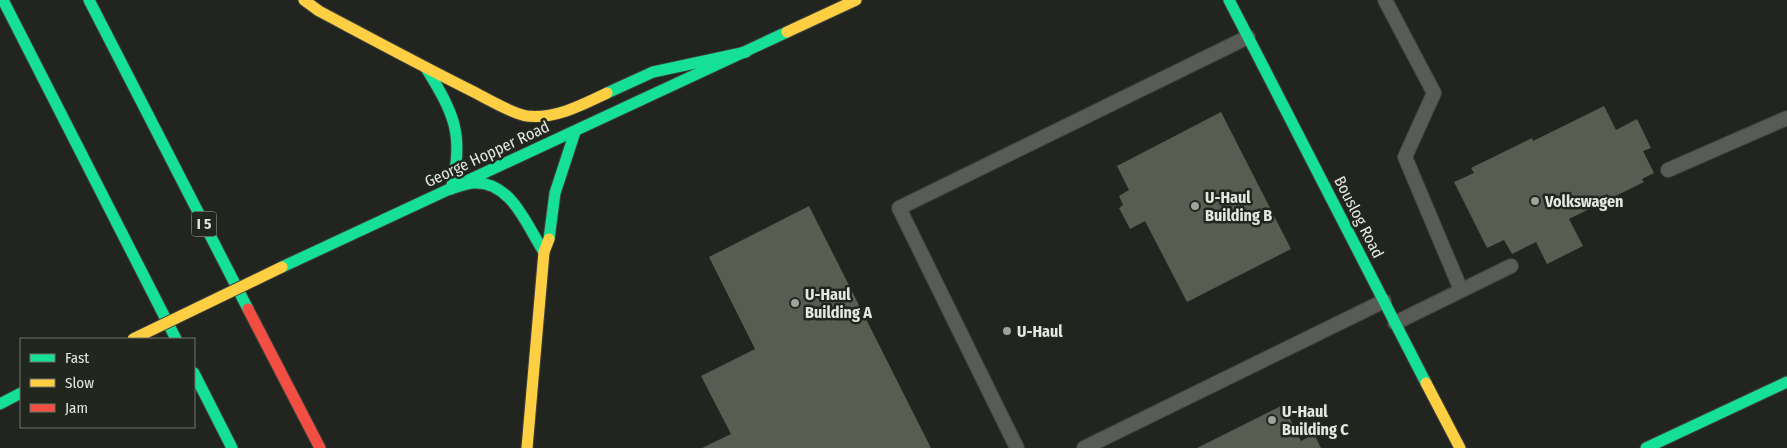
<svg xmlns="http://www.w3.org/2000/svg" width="1787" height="448" viewBox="0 0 1787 448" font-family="'Fira Sans Condensed',sans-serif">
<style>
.building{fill:#575d50}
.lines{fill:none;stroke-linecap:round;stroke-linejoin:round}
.lane-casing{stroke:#3e413c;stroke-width:16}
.fast-casing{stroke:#3e413c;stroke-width:13}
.slow-casing{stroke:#3e413c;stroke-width:13}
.jam-casing{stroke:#3e413c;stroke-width:13}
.lane{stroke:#585b56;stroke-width:14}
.fast{stroke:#16e098;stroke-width:11}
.slow{stroke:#ffcf43;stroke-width:11}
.jam{stroke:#f24e42;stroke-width:11}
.slow-bridge-casing{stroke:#3e413c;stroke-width:13;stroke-linecap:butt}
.slow-bridge{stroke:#ffcf43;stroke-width:11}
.poi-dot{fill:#a0a39c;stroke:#22271d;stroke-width:2}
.labels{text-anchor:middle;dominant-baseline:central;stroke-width:5;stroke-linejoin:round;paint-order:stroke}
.shield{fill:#22271d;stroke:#aaada6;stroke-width:1}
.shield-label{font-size:15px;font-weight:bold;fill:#e4e7e0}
.street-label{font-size:16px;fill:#e4e7e0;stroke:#22271d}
.poi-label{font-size:16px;font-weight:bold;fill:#e4e7e0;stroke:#22271d;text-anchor:start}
</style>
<rect width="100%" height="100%" fill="#22251f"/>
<g class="building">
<polygon points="1604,106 1616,130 1637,119 1651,148 1643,151 1654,173 1642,179 1644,182 1569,219 1583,246 1547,264 1536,242 1512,254 1504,240 1487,248 1454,182 1474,173 1471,168 1532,138 1533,141"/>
<polygon points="1221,112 1291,249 1187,302 1145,221 1130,229 1119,208 1123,205 1119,196 1129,190 1117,166"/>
<polygon points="809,206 931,448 702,448 731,434 701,376 755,349 709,257"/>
<polygon points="1283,405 1301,441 1314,434 1321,448 1197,448"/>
</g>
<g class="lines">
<defs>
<g id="lane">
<polyline points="1385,0 1434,93 1405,157 1461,290"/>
<polyline points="1668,170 1787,118"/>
<polyline points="1395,323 1511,266"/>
<polyline points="1017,448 899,208 1248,37"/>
<polyline points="1084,448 1384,301"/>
</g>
<g id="fast">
<polyline points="3,0 176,339"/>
<polyline points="89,0 248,309"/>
<polyline points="1229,0 1426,383"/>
<path d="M426,68C454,113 465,136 451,189"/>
<polyline points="607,93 653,72 746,52"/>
<path d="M451,189C458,187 466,183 474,183C512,181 527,227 544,252"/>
<polyline points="549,239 555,193 575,132"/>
<polyline points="282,267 787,32"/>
<polyline points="194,373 232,448"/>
<polyline points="0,404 21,393"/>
<polyline points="1646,448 1787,382"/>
</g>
<g id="slow">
<path d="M304,0L319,11C370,38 420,65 472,91C486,98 512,114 527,116C556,119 582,105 607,93"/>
<polyline points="787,32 856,0"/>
<polyline points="1426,383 1460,448"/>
<polyline points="527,448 544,252 549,239"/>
</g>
<polyline id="jam" points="248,309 320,448"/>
</defs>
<use href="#lane" class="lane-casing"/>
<use href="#fast" class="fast-casing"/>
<use href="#slow" class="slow-casing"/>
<use href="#jam" class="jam-casing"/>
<use href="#lane" class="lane"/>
<use href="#fast" class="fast"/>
<use href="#slow" class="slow"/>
<use href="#jam" class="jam"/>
<defs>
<polyline id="slow-bridge" points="133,339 282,267"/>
</defs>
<use href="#slow-bridge" class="slow-bridge-casing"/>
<use href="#slow-bridge" class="slow-bridge"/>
</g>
<g class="poi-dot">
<circle cx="1535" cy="201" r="5"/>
<circle cx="1195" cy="206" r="5"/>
<circle cx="795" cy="303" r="5"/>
<circle cx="1007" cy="331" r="5"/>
<circle cx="1272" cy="420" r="5"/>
</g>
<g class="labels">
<rect class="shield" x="191.5" y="211.5" width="25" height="25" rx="4"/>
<g class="shield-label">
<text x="204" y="224">I 5</text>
</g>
<g class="street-label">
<text transform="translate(487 154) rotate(-25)">George Hopper Road</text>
<text transform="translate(1359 217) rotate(63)">Bouslog Road</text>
</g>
<g class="poi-label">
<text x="1205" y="197">U-Haul<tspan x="1205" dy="18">Building B</tspan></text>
<text x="1545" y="201">Volkswagen</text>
<text x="805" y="294">U-Haul<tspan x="805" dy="18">Building A</tspan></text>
<text x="1017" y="331">U-Haul</text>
<text x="1282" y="411">U-Haul<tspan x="1282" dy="18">Building C</tspan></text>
</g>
</g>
<rect x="20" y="338" width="175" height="90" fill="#22271d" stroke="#70746b"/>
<rect x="30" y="354" width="25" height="8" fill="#16e098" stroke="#70746b"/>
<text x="65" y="363" font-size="15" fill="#e4e7e0">Fast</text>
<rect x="30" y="379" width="25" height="8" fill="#ffcf43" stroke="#70746b"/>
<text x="65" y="388" font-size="15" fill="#e4e7e0">Slow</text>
<rect x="30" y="404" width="25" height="8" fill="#f24e42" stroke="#70746b"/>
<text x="65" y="413" font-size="15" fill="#e4e7e0">Jam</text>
</svg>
